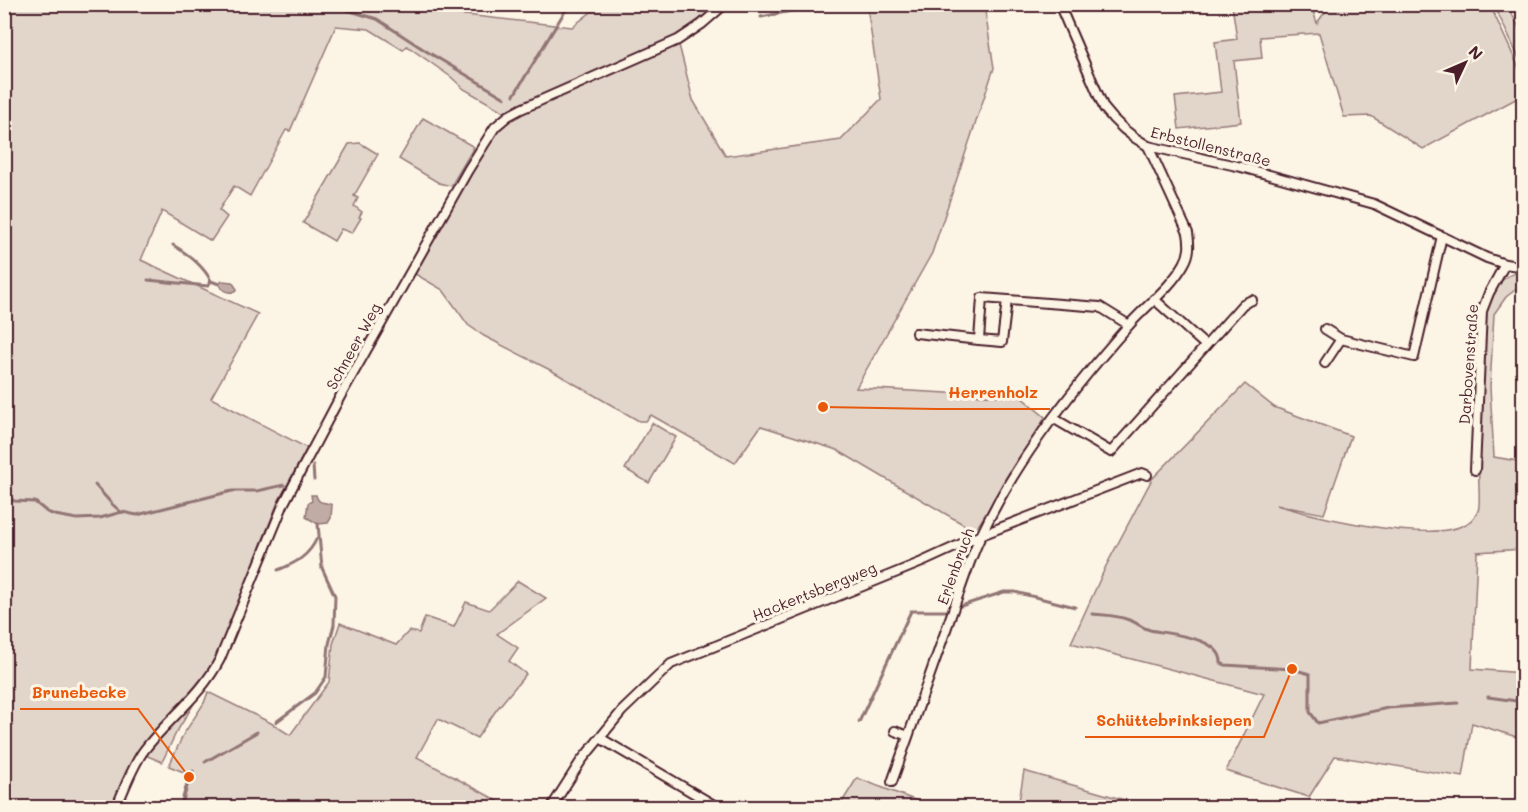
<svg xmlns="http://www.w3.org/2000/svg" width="1528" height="812" viewBox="0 0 1528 812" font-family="Mali,sans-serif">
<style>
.green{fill:#e2d5ca;stroke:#967a7a;stroke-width:1.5}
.water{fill:#c0aca5;stroke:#917474;stroke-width:1.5}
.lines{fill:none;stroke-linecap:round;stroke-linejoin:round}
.stream{stroke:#917474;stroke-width:3}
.street-casing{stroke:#4a1f2b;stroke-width:12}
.street{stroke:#fcf5e5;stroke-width:8}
.labels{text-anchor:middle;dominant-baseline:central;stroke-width:6;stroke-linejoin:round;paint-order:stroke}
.street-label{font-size:15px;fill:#4a1f2b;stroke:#fcf5e5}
.leader{fill:none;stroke:#e8590c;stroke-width:2}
.callout-dot{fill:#e8590c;stroke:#fcf5e5;stroke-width:2}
.callout-label{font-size:16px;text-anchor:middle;font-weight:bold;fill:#e8590c;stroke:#fcf5e5;stroke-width:6;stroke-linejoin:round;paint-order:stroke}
</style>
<rect width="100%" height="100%" fill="#fcf5e5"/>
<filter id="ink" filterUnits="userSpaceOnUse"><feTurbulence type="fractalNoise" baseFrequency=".0167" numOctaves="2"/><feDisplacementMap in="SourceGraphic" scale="12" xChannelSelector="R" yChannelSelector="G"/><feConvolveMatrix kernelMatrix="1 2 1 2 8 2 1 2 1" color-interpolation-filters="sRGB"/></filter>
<g filter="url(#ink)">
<g class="green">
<path d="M430,4L447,13L572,27L600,5H717L677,37L693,100L726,156L841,140L881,99L867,6L984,5L994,68L932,253L856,388L1021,397L1045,417L1032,441L978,526L973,530L837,450L761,426L735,463L651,415L646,421H639L554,372L484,336L468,325L443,290L415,274L470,172L498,130L513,117L464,89L451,77L407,46L403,50L369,29L336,26L290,131L286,130L250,196L234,186L219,210L227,217L211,241L162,211L141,260L258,314L211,398L307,448L278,502L216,658C197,693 163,715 141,748C129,766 121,788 111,807L5,808V5Z"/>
<polygon points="1232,5 1311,5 1317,23 1330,5 1490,5 1523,77 1523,95 1423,149 1371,116 1344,117 1319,33 1260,37 1262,58 1234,61 1241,122 1179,129 1175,97 1221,92 1215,42 1237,39"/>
<polygon points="1494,5 1507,5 1523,35 1523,67"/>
<polygon points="423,118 474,147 451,186 439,183 399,159"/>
<polygon points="360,143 378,154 354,196 358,198 354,206 362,212 359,217 361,218 352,233 341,229 334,241 303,223 349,144"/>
<path d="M1523,271V284L1506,297L1494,314L1490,387L1494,457L1523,462V549L1477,552L1472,669L1523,673V739L1472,723L1463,777L1335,756L1309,797L1226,771L1264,694L1071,643L1106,566L1152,479L1245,384L1274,407L1351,436L1324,514L1276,505C1311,515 1450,551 1474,517C1477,514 1479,509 1479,505C1480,493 1478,481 1479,468C1479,417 1483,365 1485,313C1491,291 1499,275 1523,271Z"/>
<polygon points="652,423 676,437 649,483 625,469"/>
<polygon points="518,581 546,598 497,634 518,648 509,661 526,674 497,709 477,738 438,719 417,757 509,807 182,807 191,775 169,766 183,735 204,703 208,692 271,723 290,735 329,682 333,644 340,623 396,645 409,631 419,633 425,617 454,627 466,602 489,610"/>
<polygon points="198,697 176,733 162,762 145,755"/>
<polygon points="1024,771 1149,807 1018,807"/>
<polygon points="857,778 933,807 839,807"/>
</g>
<g class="water">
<path d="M222,281L232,282L237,289L236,291C229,294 222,291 219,284Z"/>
<path d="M311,495H316C318,505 325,501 332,505L331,518L328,523L318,524L306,517L308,503L312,501Z"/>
</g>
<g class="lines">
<g class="stream">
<polyline points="327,4 377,19 426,51 505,98"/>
<polyline points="761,17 801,9 855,4"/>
<polyline points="514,95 565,11 580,4"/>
<path d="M173,245C188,254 203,265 211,281"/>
<polyline points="148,280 208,286 211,281 219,284"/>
<polyline points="313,466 314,480"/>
<polyline points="95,485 112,504 121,512"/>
<polyline points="4,490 7,496 14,501 35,502 47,512 55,515 77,519 100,518 122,512 137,515 232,491 257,491 284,485"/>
<path d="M278,570C296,563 309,556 317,538"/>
<polyline points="961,606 1004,592 1015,592 1075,607"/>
<path d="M1092,614C1103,615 1117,615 1129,620C1136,622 1142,628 1150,630C1168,634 1222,637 1221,663L1225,665L1292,669L1310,674V712L1318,723L1388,708L1458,703"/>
<polyline points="1488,697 1524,702"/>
<polyline points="276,722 315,693 326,677 329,644 334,625 335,596 322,568 318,524"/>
<polyline points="859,722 911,611 948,611"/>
<polyline points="205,762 257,732"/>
<polyline points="180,808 189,777 193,771"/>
</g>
<defs>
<g id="street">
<path d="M1059,4L1104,108C1117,125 1130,136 1148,146L1241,167L1374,204L1487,258L1505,264L1524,267"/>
<polyline points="1154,299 1205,345"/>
<polyline points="1325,329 1341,339 1414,357 1442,236"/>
<polyline points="916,333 979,340 982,298 1100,307 1129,325"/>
<polyline points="979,340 1002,342 1007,300"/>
<polyline points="1325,363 1341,339"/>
<polyline points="1053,418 1111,452 1243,304 1252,300"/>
<polyline points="1475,470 1482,311 1489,293 1505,264"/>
<polyline points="895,731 908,736"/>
<polyline points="600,738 719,808"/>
<path d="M892,782L970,562C1002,477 1069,393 1129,325C1147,305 1171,287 1184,264C1190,254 1190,245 1188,233L1148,146"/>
<path d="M116,808C124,790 133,764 145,749C170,717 201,696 220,659L284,503L341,395L468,170L495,127L508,116L521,109L678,40L702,24L725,4"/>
<polyline points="551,808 581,761 622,711 671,664 922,562 979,536 1142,473 1147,475"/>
</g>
</defs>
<use href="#street" class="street-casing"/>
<use href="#street" class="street"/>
</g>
</g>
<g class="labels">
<g class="street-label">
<text transform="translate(1211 146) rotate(14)">Erbstollenstraße</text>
<text transform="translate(353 346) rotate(-61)">Schneer Weg</text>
<text transform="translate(1468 364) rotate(-86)">Darbovenstraße</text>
<text transform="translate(955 566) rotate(-70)">Erlenbruch</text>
<text transform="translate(814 591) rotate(-22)">Hackertsbergweg</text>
</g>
</g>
<path class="leader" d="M823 407L936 409H1050M189 777L138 709H20M1292 669L1264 737H1085"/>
<g class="callout-dot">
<circle cx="823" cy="407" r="6"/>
<circle cx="189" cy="777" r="6"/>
<circle cx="1292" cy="669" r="6"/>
</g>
<g class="callout-label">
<text x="993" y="398">Herrenholz</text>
<text x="79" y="698">Brunebecke</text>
<text x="1174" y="726">Schüttebrinksiepen</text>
</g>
<rect width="1528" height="812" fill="none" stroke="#fcf5e5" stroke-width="24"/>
<rect x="12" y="12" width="1504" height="788" fill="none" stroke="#4a1f2b" stroke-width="2" filter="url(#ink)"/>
<g transform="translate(1465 63) rotate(46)" stroke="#fcf5e5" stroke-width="4.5" paint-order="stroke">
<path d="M0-4.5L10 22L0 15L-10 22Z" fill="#4a1f2b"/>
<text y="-9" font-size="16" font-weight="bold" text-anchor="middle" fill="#4a1f2b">N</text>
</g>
</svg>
